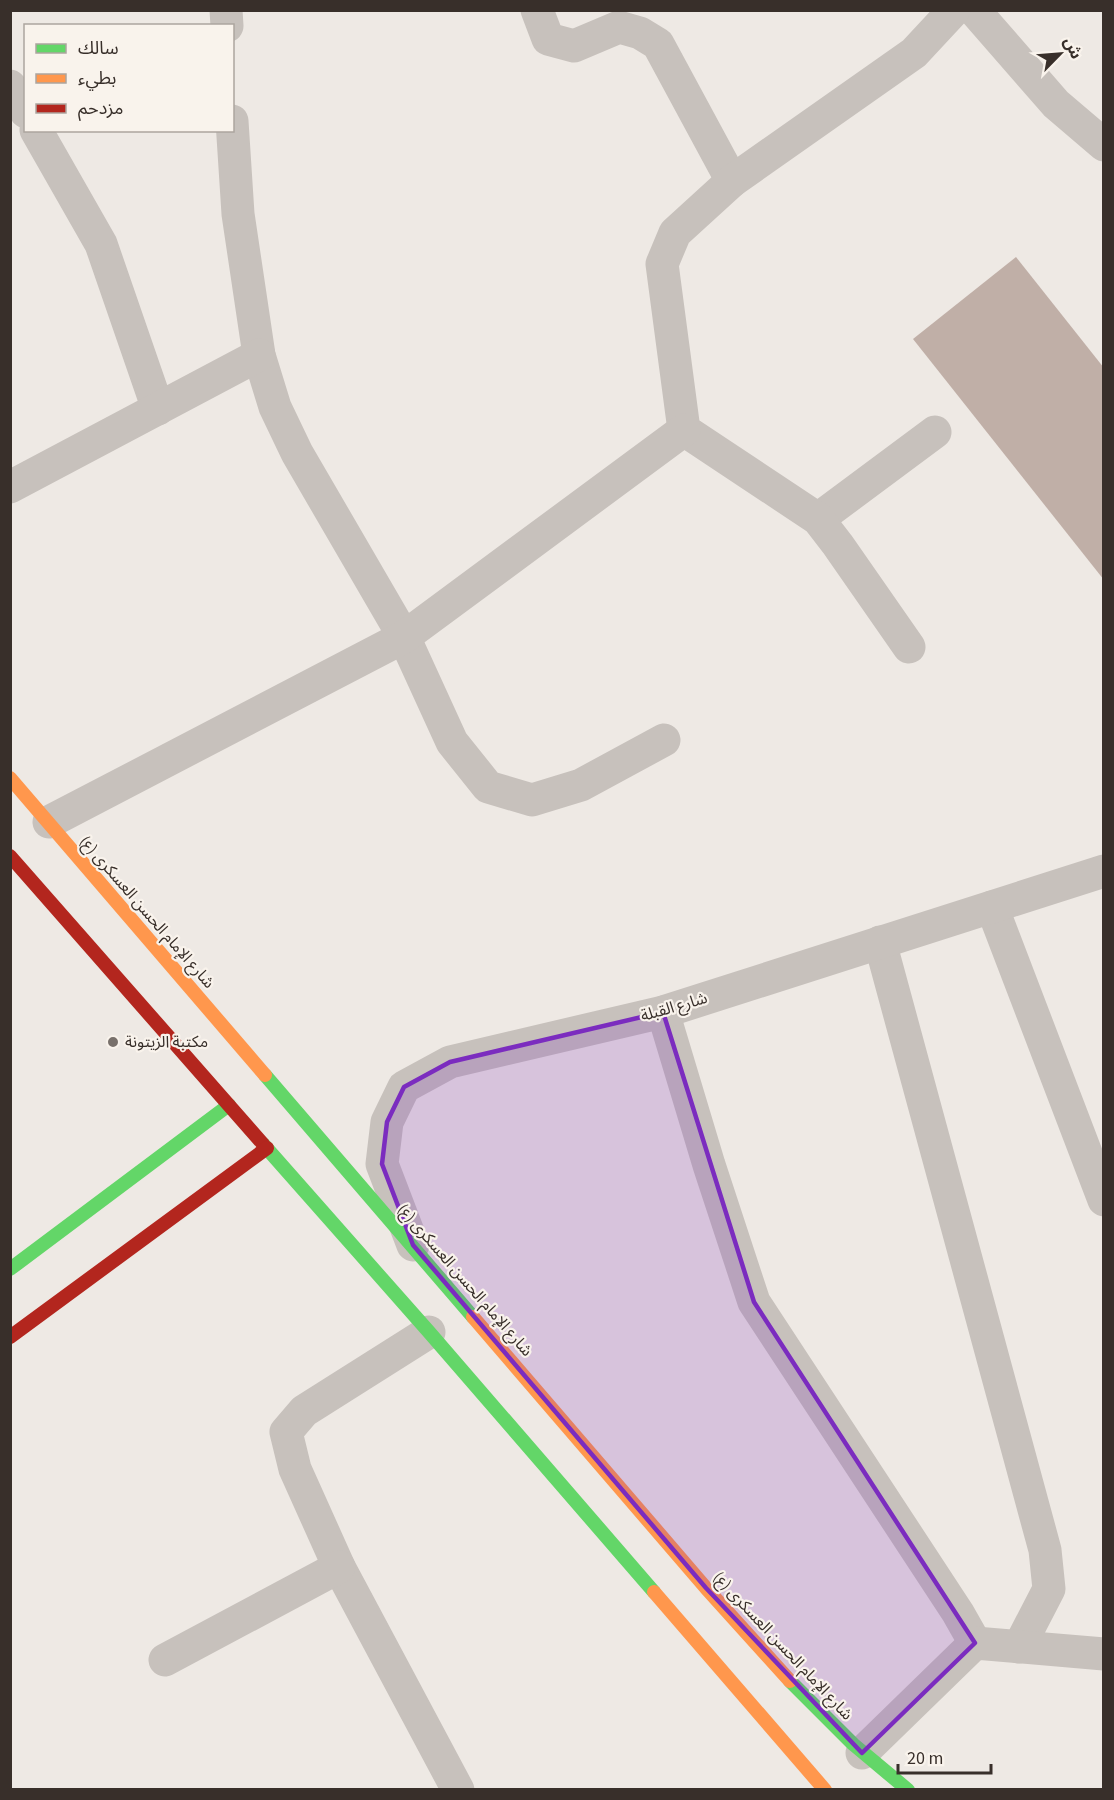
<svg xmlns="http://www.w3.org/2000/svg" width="1114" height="1800" viewBox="0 0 1114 1800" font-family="'Source Sans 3','Noto Sans Arabic',sans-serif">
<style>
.building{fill:#c0afa7}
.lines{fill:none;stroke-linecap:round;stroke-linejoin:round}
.street{stroke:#c7c1bc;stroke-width:33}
.fast{stroke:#63d668;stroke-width:14}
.slow{stroke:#ff974d;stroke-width:14}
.jam{stroke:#b3261e;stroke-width:14}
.marked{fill:#7b2cbf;fill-opacity:0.2;stroke:#7b2cbf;stroke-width:4.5;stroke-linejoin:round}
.poi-dot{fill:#78706b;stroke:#f9f3ec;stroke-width:2}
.labels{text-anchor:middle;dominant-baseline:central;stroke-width:4.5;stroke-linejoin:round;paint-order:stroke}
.street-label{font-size:16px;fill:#382f2a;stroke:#f9f3ec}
.poi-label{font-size:16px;fill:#382f2a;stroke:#f9f3ec;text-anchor:start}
</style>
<rect width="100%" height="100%" fill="#eee9e4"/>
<polygon class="building" points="1016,257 1104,368 1104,580 913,339"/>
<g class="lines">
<g class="street">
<polyline points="226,10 227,26"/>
<polyline points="537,10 548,39 574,46 619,27 640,33 658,44 732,181"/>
<polyline points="974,10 1056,104 1104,145"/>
<polyline points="10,86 26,112"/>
<polyline points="232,121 238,214 259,355 275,407 297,453 404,637 452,742 488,787 532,800 581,785 664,740"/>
<polyline points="36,130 101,244 158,409"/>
<polyline points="10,487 259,355"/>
<polyline points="818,519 935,432"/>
<polyline points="909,647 838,545 818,519 684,430 662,264 675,233 732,181 914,53 954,10"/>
<polyline points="49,822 404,637 684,430"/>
<polyline points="992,907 1104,1200"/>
<polyline points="880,942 1045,1550 1049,1589 1019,1647"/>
<polyline points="663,1012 709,1165 754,1302 958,1613 975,1643"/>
<polyline points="413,1245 382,1164 387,1122 404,1087 450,1062 663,1012 1104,871"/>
<polyline points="429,1332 304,1411 286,1432 295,1469 339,1567 458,1790"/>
<polyline points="165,1660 339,1567"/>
<polyline points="862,1753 975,1643 1104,1654"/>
</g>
<g class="fast">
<polyline points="265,1075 473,1317"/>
<polyline points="263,1144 429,1332 654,1592"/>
<polyline points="10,1269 229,1105"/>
<polyline points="790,1681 853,1744 908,1790"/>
</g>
<g class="slow">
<polyline points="10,778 265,1075"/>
<polyline points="473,1317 706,1588 790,1681"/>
<polyline points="654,1592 825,1790"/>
</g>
<g class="jam">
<polyline points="10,856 263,1144"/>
<polyline points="10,1337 267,1148"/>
</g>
</g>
<path class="marked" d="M663,1012L754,1302L975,1643L862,1753L706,1588L413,1245L382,1164L387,1122L404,1087L450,1062Z"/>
<circle class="poi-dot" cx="113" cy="1042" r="6"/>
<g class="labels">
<g class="street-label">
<text transform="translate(147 912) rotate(49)">شارع الإمام الحسن العسکری (ع)</text>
<text transform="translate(674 1007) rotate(-16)">شارع القبلة</text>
<text transform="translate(465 1280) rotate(49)">شارع الإمام الحسن العسکری (ع)</text>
<text transform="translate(783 1646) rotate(47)">شارع الإمام الحسن العسکری (ع)</text>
</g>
<g class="poi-label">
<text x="125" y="1042">مكتبة الزيتونة</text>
</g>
</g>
<rect width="1114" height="1800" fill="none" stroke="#382f2a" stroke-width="24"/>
<rect x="24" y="24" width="210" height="108" fill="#f9f3ec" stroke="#aca59e" stroke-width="1.5"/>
<rect x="36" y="44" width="30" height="9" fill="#63d668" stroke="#aca59e" stroke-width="1.5"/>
<text x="78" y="54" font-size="18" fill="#382f2a">سالك</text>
<rect x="36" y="74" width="30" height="9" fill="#ff974d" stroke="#aca59e" stroke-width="1.5"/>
<text x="78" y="84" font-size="18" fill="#382f2a">بطيء</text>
<rect x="36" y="104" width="30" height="9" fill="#b3261e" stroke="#aca59e" stroke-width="1.5"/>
<text x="78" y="114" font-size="18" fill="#382f2a">مزدحم</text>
<g transform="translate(1060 54) rotate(65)" stroke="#f9f3ec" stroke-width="4.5" paint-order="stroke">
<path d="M0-4.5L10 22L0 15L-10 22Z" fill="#382f2a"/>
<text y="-9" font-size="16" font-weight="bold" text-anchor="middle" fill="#382f2a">ش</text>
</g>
<path d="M898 1764v9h93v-9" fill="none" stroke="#382f2a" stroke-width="3"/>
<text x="907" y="1764" font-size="18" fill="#382f2a" stroke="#f9f3ec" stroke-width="4.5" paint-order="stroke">20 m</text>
</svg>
